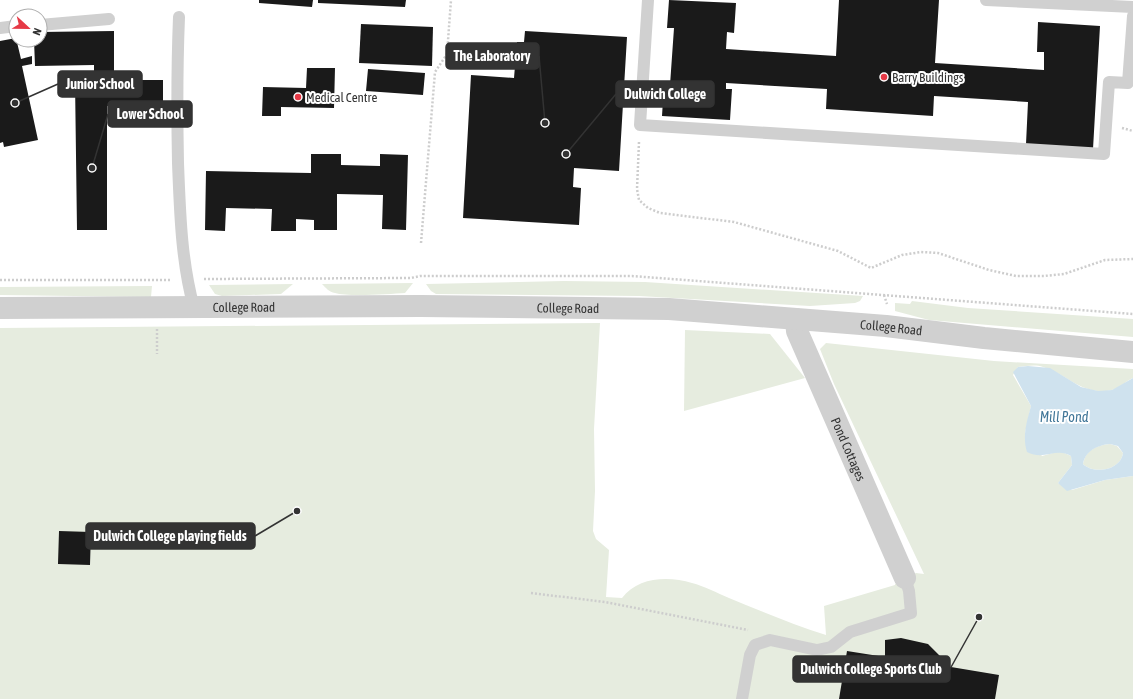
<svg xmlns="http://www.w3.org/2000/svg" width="1133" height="699" viewBox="0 0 1133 699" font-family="'Asap Condensed',sans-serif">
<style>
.green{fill:#e6ecdf}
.water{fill:#cfe2ee;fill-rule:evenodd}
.building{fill:#1a1a1a}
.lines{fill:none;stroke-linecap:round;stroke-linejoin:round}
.path{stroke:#cdcdcd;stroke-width:2.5;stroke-dasharray:2 2;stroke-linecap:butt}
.service{stroke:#d0d0d0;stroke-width:12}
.minor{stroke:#d0d0d0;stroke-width:22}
.tertiary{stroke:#d0d0d0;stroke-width:22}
.poi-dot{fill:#e63946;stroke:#fff;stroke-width:1.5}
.labels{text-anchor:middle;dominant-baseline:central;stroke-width:4;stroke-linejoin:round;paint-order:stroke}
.poi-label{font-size:13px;fill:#333;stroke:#fff;text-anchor:start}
.street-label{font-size:13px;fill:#333;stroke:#fff}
.water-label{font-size:14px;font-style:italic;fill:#3f7597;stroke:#fff}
.leader{fill:none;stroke:#333;stroke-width:1.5}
.callout-dot{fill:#333;stroke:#fff;stroke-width:1.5}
.callout{fill:#333;stroke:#333;stroke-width:1.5}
.callout-label{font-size:14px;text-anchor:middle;font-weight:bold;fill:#fff}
</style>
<rect width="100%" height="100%" fill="#fff"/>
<g class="green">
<polygon points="564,281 645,282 863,296 860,301 855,303 810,306 639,296 436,294 431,291 426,284"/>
<path d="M413,283L405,293C390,294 348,297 335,293C329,292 326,288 322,284Z"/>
<polygon points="293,284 281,294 222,296 215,294 209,285"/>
<polygon points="152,286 151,297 0,295 0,287"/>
<polygon points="912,301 968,308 1133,319 1133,337 929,320 895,311 895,303 910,304"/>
<path d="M600,323L594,429L595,491L593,531L596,539L609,550L606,597L622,598C638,577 668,576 692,583C704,586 717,593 729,598C761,611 793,625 826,635L824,606L895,585V584L916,573L924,574L834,384L820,349L826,343L994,361L1133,369V378C1126,381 1120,388 1112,390C1084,397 1067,374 1043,367C1036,364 1026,366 1018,367L1013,375L1031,406L1025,433L1042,456L1060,451L1071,456L1072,465L1058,483L1072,490L1105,480L1133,476V699H0V328Z"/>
<polygon points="685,330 770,334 805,378 684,411"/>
<path d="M1110,444L1117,446L1123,453C1121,470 1094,475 1083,464C1085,450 1098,445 1110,444Z"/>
</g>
<path class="water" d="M1028,366L1050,368L1081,387L1098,391L1112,390L1133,378V476L1105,480L1067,491L1058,483L1072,465L1071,456C1056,447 1044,461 1027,452C1022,436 1027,421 1031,406L1013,372L1018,367ZM1110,444L1118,446L1123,453C1121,470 1094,475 1083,464C1085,451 1098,445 1110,444Z"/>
<g class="building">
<polygon points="259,0 313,0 312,7 259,3"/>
<polygon points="318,0 406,0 405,7 318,3"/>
<polygon points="669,0 736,3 734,33 727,32 726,49 836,56 839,0 939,0 935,63 1044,70 1044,52 1037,52 1038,22 1100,26 1093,149 1026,144 1028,102 934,96 933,116 826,109 827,89 726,83 726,89 732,89 730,120 662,116 664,84 670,85 674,28 667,28"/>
<polygon points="361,24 433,27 432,66 359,63"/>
<polygon points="114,31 114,74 106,74 106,80 163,80 163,105 107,106 107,230 77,230 75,81 94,80 94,65 35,66 34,40 40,40 40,32"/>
<polygon points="525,31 627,37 619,171 574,168 573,187 581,188 579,225 463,218 471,75 514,78 517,42 524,42"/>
<polygon points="16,38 21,59 32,56 32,64 22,66 38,140 4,147 3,142 0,143 0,41"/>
<polygon points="307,68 335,68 334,108 281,107 281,116 262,116 263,87 306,88"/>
<polygon points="368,69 425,73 423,95 366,91"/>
<polygon points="311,154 341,154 341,165 380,166 380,154 408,155 406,230 382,229 383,195 337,194 337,230 314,230 314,220 296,219 296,231 271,231 272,209 226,208 225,231 205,230 206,171 311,173"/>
<polygon points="59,531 91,532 90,565 58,564"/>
<polygon points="901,638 928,644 942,658 945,666 999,675 995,699 839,699 847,651 885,657 885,640"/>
</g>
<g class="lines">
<g class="path">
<polyline points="1122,128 1133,131"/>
<polyline points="639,142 637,189 639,200 648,208 660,213 734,222 838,251 871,268 902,255 921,252 938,253 989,270 1016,276 1044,276 1064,274 1105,260 1133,259"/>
<polyline points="421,243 435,72 447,54 451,0"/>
<polyline points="204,279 411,278 420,276 632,276 1133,314"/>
<polyline points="0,280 171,280"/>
<polyline points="884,295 887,304"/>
<polyline points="157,329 157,354"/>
<polyline points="531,593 605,602 748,630"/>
</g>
<g class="service">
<polyline points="648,0 640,125 1104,154 1109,82 1128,83 1133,16"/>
<polyline points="986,0 1133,7"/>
<path d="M179,17C177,66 177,114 178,163C180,212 181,260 194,308"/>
<polyline points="40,25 109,19"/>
<polyline points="0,28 16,26"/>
<polyline points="742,699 750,655 755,645 770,640 817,650 831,647 850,632 911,613 909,591 905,578"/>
</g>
<path class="minor" id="s1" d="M796,319L797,331L905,578"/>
<path class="tertiary" id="s2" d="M0,308L421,306L669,309L886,326L984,338L1133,352"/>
</g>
<g class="poi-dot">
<circle cx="884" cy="77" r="4"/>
<circle cx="298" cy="97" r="4"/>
</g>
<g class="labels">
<g class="poi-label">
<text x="892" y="77">Barry Buildings</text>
<text x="306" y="97">Medical Centre</text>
</g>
<g class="street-label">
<text stroke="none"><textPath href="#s2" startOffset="244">College Road</textPath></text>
<text stroke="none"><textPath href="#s2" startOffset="568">College Road</textPath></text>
<text stroke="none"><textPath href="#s2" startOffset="892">College Road</textPath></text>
<text stroke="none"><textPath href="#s1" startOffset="141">Pond Cottages</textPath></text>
</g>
<g class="water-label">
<text x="1064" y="417">Mill Pond</text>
</g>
</g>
<path class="leader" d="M545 123L539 56M15 103L58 84M566 154L616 94M92 168L108 114M297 511L255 536M979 617L950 669"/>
<g class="callout-dot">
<circle cx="545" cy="123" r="4"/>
<circle cx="15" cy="103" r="4"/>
<circle cx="566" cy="154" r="4"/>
<circle cx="92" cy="168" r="4"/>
<circle cx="297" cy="511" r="4"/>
<circle cx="979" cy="617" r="4"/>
</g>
<g class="callout">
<rect x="446" y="43" width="93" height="26" rx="4"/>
<rect x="58" y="71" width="84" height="26" rx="4"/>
<rect x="616" y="81" width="98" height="26" rx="4"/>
<rect x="108" y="101" width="84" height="26" rx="4"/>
<rect x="86" y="523" width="169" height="26" rx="4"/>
<rect x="793" y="656" width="157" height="26" rx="4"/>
</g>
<g class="callout-label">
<text x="492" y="61">The Laboratory</text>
<text x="100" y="89">Junior School</text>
<text x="665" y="99">Dulwich College</text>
<text x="150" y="119">Lower School</text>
<text x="170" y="541">Dulwich College playing fields</text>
<text x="871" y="674">Dulwich College Sports Club</text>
</g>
<g transform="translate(28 28) rotate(112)"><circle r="19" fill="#ffffff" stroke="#adadad"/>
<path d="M0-3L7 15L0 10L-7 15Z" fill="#e63946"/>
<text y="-6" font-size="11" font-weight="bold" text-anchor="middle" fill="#333333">N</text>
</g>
</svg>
